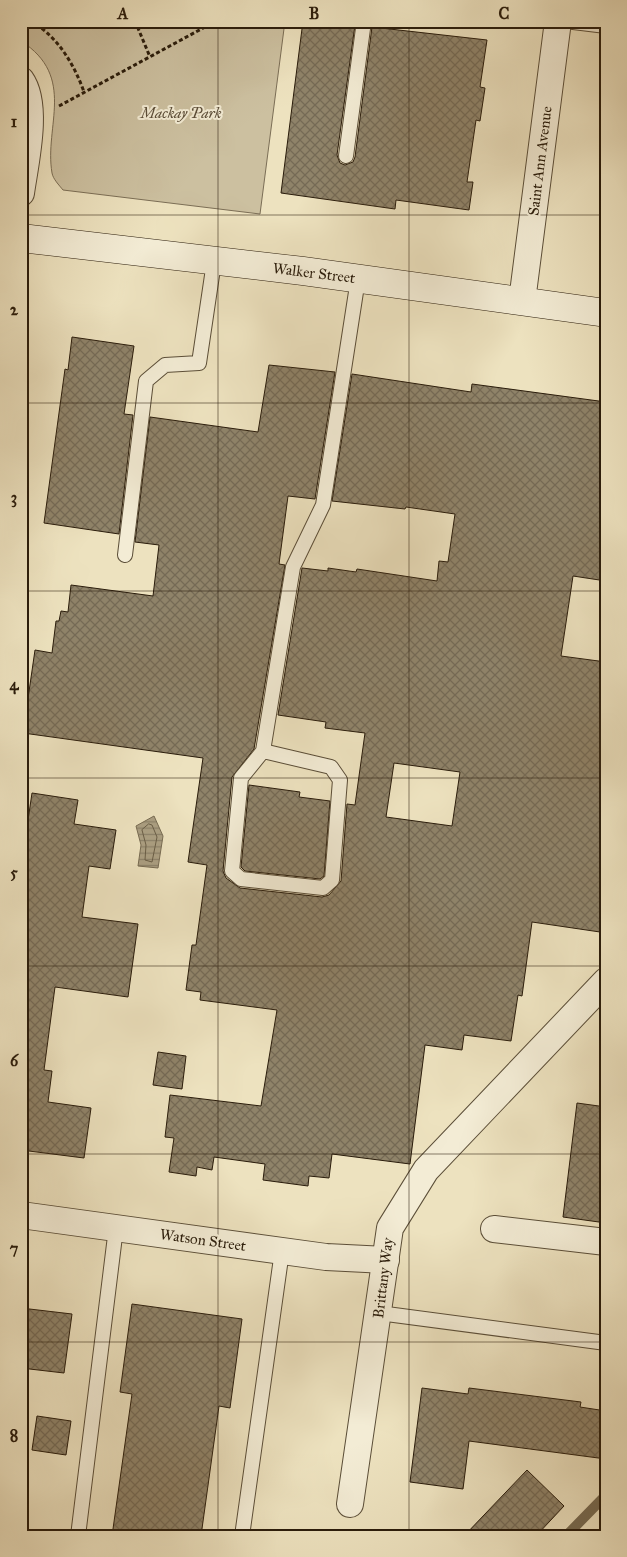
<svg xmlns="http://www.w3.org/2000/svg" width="627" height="1557" viewBox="0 0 627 1557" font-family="'IM FELL Great Primer',serif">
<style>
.park{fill:#ccc0a0;stroke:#7b6e56}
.water{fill:url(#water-rules);stroke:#776b52}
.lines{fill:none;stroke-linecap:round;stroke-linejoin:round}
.shore{stroke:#6a5e46;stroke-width:1}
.stream{stroke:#776b52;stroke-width:10}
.building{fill:url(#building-cross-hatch);stroke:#2a1c0b;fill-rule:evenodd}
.service-casing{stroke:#5b4e38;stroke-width:16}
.minor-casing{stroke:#5b4e38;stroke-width:28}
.secondary-casing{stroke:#2a1c0b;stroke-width:29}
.path{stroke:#2a1c0b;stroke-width:3;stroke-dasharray:4 2.5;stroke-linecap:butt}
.service{stroke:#f3ecd5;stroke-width:14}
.minor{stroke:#f3ecd5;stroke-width:26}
.secondary{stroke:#f3ecd5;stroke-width:28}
.grid{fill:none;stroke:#2a1c0b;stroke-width:1;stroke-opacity:0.55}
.labels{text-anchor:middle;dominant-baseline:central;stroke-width:4;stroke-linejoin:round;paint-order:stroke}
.park-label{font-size:15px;font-style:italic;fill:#5b4d38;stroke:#f3ecd5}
.street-label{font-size:15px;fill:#2a1c0b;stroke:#f3ecd5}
.neatline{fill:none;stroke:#2a1c0b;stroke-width:2}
.grid-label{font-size:16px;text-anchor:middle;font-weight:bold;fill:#2a1c0b}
</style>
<defs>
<pattern id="water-rules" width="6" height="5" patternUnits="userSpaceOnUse" patternTransform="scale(1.25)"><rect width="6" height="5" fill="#ab9f82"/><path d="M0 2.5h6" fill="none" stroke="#8b8169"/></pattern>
<pattern id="building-cross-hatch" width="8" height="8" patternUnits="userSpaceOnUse" patternTransform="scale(1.25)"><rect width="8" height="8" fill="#8f8369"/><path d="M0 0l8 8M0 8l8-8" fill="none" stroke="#756a55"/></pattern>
</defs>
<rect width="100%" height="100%" fill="#ede2bf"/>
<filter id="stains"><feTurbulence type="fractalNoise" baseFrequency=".004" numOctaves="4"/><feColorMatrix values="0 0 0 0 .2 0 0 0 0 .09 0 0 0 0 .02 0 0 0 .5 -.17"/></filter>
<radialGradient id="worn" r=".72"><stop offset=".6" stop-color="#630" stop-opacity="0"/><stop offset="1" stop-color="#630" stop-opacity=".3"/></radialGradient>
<path class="park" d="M21,21H285L260,214L63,190C59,185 53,179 52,173C44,126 77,77 21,41Z"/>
<polygon class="water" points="154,816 163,836 158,868 138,866 141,845 136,826"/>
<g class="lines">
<polygon class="shore" points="149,824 152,825 157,837 152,862 145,860 146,845 142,830"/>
<polyline class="stream" points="566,1536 606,1495"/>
</g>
<g class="building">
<polygon points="303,21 355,25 337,155 340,163 345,165 353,162 355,157 372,27 487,40 480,87 485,88 480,121 476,120 467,182 473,182 469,210 396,200 395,209 281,193"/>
<polygon points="72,337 134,346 124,414 133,415 119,534 44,523 65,369 68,370"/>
<path d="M269,365L335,372L315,499L288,496L279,564L285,565L254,749L232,777L223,871L226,878L240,888L322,897L329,895L341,881L347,804L355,805L365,733L325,728L326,722L278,715L302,568L328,571V568L356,572L357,569L437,581L439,561L448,562L455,514L406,507L405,509L332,501L352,374L471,392L472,384L606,402V581L573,576L561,656L606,662V888L600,932L532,922L522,996L518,995L511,1041L464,1035L462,1050L425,1045L410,1164L332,1154L329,1178L309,1176L308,1186L263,1180L265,1164L214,1157L212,1170L197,1167L196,1176L169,1172L174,1138L165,1137L170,1095L261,1106L277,1010L200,1000L201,992L186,990L192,945H196L207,865L188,862L203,758L23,733L35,650L52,653L56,621H59L61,611L68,612L71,585L153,596L159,545L135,542L150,417L258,432ZM394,763L460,772L452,826L386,817Z"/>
<polygon points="249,785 300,792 299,797 330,801 324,876 320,879 245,871 241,867"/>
<polygon points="32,793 78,800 74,824 116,830 110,869 89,866 82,917 138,924 128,997 55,987 44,1070 52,1071 48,1102 91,1108 84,1158 21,1150 21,868"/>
<polygon points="158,1052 186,1056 182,1089 153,1085"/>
<polygon points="577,1103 606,1107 606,1223 563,1217"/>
<polygon points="132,1304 242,1319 230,1408 219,1406 201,1536 112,1536 132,1394 120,1392"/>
<polygon points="21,1308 72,1314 64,1373 21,1368"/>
<polygon points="422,1388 468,1394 469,1388 581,1402 580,1407 606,1411 606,1459 469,1441 463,1489 410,1482"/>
<polygon points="37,1416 71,1421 66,1455 32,1450"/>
<polygon points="527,1470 564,1506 536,1536 464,1536"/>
</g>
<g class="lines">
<defs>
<g id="service">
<polyline points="565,21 606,26"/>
<polyline points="346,156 364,21"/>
<polyline points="125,555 146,381 165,365 199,363 214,262"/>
<polyline points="263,751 331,767 340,780 332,880 323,888 241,879 232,871 241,778 263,751 293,567 323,505 358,279"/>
<polyline points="379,1313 606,1343"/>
<polyline points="78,1536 116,1228"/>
<polyline points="242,1536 282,1251"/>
</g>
<g id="minor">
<path d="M21,80C39,105 25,164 21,193"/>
<polyline points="522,301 558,21"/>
<polyline points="21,1215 326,1257 386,1260"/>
<polyline points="494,1229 606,1242"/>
<polyline points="350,1504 390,1228 426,1170 606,981"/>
</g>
<polyline id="secondary" points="21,238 303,271 606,313"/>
</defs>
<use href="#service" class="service-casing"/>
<use href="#minor" class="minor-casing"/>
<use href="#secondary" class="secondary-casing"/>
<g class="path">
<path d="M31,21C58,37 74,64 84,92"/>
<polyline points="135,21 150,57"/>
<polyline points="59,106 216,21"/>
</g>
<use href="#service" class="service"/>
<use href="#minor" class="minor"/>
<use href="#secondary" class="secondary"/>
</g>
<path class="grid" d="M218,21V1536M409,21V1536M21,215H606M21,403H606M21,591H606M21,778H606M21,966H606M21,1154H606M21,1342H606"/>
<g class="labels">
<g class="park-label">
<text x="181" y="113">Mackay Park</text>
</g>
<g class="street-label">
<text transform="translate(540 161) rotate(-83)">Saint Ann Avenue</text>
<text transform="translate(314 273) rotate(7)">Walker Street</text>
<text transform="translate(203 1240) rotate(8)">Watson Street</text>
<text transform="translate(383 1278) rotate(-83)">Brittany Way</text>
</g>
</g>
<rect width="627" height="1557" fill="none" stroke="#ede2bf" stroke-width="55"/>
<rect x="28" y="28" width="572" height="1502" class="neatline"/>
<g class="grid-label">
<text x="123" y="19">A</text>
<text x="314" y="19">B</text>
<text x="504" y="19">C</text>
<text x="14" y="127">1</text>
<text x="14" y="315">2</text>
<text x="14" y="503">3</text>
<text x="14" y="690">4</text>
<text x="14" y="878">5</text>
<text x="14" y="1066">6</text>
<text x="14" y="1254">7</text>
<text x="14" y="1441">8</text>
</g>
<rect width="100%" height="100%" filter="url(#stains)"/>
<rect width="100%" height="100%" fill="url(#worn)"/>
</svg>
